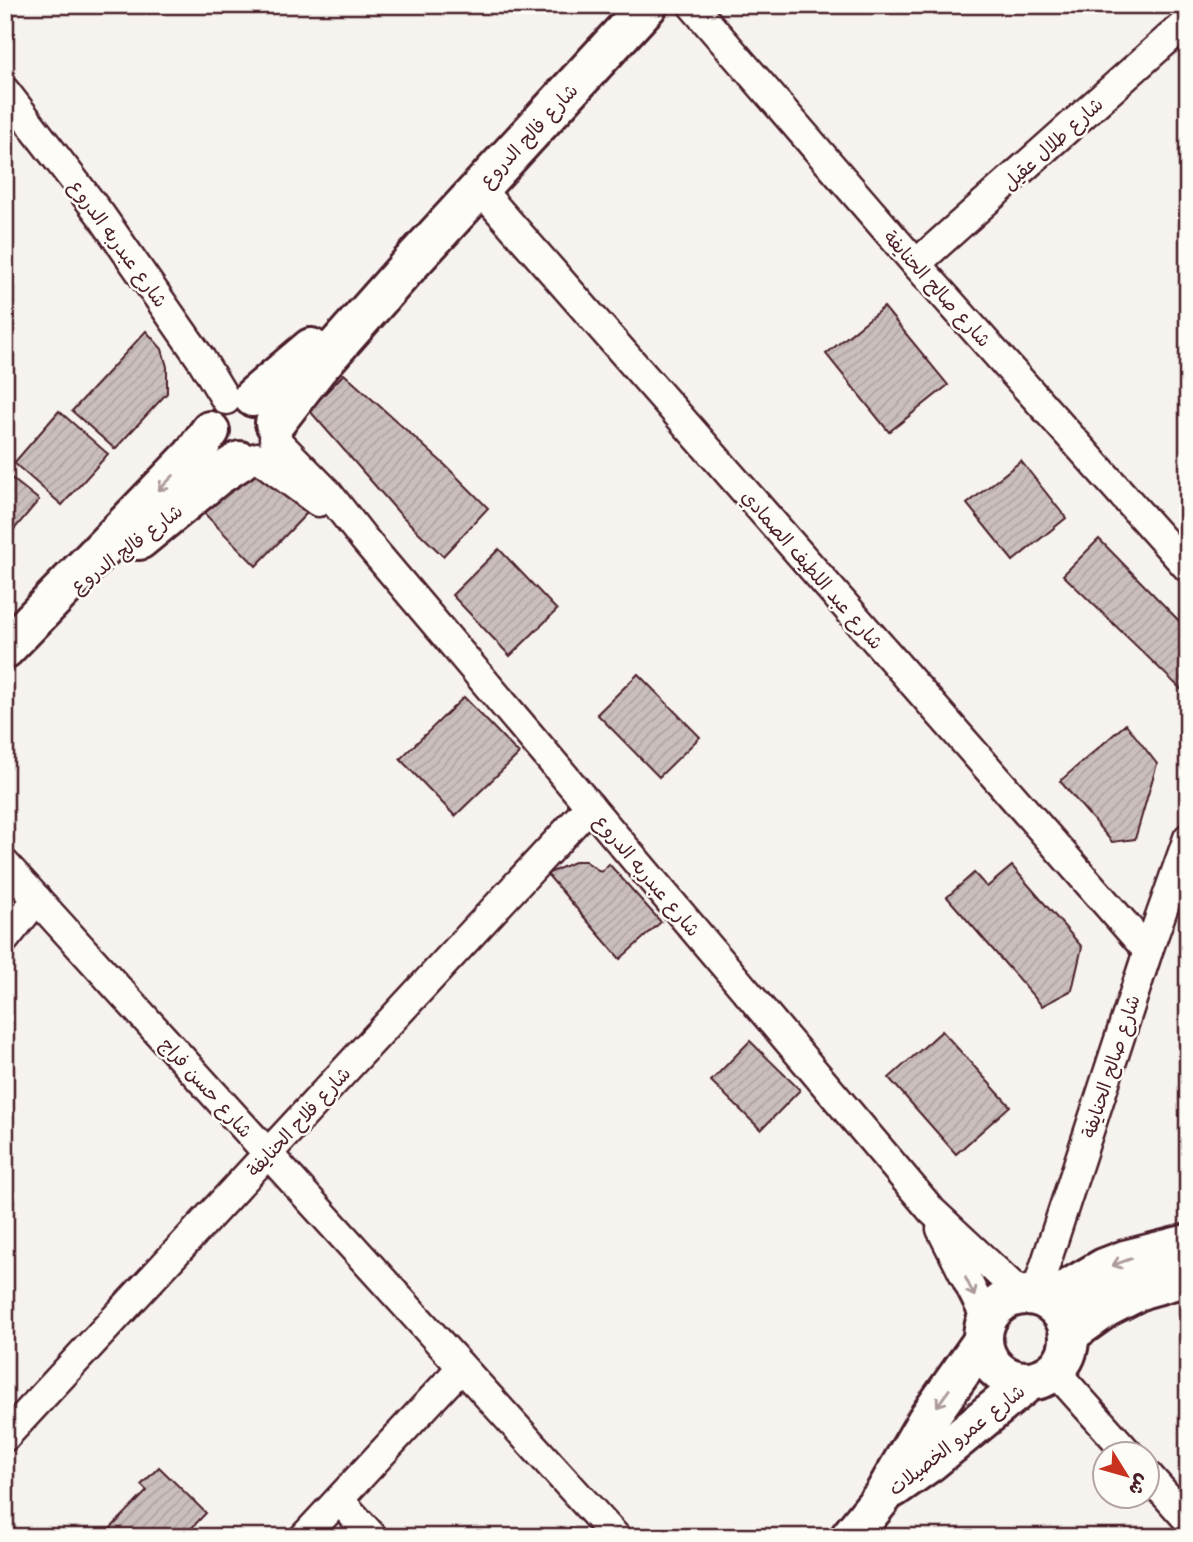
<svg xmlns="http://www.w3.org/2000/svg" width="1193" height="1542" viewBox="0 0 1193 1542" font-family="Mali,'Playpen Sans Arabic',sans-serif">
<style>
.building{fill:url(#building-hatch);stroke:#4a1f2b;stroke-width:2}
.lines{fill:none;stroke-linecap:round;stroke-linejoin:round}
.street-casing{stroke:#4a1f2b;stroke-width:33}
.secondary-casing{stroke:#4a1f2b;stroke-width:44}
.street{stroke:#fdfcf7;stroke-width:28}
.secondary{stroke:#fdfcf7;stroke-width:38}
.oneway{stroke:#ac999b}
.labels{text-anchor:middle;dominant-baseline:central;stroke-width:5;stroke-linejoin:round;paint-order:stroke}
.street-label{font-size:19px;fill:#4a1f2b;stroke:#fdfcf7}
</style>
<defs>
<pattern id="building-hatch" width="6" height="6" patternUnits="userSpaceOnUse" patternTransform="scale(1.75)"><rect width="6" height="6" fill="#cbbfbe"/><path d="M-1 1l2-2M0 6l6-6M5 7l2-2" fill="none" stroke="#b0a4a3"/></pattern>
</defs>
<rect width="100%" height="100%" fill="#f6f3ef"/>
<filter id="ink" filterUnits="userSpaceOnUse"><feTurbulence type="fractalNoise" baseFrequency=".0143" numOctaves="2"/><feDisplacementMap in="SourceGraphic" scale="14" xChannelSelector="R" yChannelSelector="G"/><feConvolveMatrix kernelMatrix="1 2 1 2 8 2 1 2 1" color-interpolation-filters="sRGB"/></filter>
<g filter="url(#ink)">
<g class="building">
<polygon points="884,307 948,385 889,432 826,354"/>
<polygon points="146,331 162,349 167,367 167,393 115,449 72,411"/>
<polygon points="344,374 445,465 488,508 443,556 399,513 309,410"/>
<polygon points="59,411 108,454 62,505 14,463"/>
<polygon points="1021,461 1066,518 1013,561 967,504"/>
<polygon points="249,471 262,473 309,511 256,566 197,506"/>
<polygon points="5,473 39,500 5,540"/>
<polygon points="1099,539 1188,630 1188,696 1063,575"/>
<polygon points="499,549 557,610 510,656 452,595"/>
<polygon points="638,674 700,737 659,777 597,714"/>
<polygon points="464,697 519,754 455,816 400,759"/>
<polygon points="1126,724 1157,764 1135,839 1112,842 1060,781"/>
<polygon points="576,861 585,861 601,872 609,864 661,922 620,959 547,874"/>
<polygon points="1012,866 1082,947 1072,990 1042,1006 947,897 974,873 987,887"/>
<polygon points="942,1031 1010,1106 956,1154 889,1078"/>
<polygon points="750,1041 800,1090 761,1130 711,1081"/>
<polygon points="159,1467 206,1513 183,1537 102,1537 147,1491 141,1485"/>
</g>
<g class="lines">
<defs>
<g id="street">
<polyline points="692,5 916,264 1188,568"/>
<polyline points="5,91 100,214 201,359 226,400"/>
<polyline points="479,188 1148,951"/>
<polyline points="916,264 1188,21"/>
<polyline points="274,438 327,492 364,539 932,1211 1022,1295"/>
<polyline points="257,457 318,502"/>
<polyline points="5,864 616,1537"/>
<polyline points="5,939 37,899"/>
<polyline points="941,1229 987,1320"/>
<polyline points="1035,1296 1148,951 1188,838"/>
<polyline points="1054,1370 1129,1454"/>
<polyline points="5,1437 590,806"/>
<polyline points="1148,1475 1188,1520"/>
<polyline points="339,1500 373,1537"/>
<polyline points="304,1537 461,1368"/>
</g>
<g id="secondary">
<polyline points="253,397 311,348"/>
<polyline points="275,423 316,370 409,265 648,5"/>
<polyline points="139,540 217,476 240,461"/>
<polyline points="5,649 192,456 210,431"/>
<circle cx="1026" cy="1338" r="43"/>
<polyline points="1048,1301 1104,1268 1125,1260 1188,1244"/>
<polyline points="1069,1334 1107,1307 1142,1289 1188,1276"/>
<polyline points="893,1488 930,1462 1029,1381"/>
<polyline points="850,1537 883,1496 927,1420 982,1342"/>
</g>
</defs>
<use href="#street" class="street-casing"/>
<use href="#secondary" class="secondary-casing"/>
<use href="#street" class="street"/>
<use href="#secondary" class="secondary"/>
</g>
<defs><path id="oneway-shaft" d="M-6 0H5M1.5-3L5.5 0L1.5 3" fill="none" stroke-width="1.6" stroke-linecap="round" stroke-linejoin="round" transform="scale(1.75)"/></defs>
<g class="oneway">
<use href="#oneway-shaft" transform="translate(166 483) rotate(135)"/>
<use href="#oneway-shaft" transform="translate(1122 1262) rotate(160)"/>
<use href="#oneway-shaft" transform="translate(970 1287) rotate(64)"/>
<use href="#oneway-shaft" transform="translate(943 1398) rotate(126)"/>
</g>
</g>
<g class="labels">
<g class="street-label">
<text transform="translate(528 135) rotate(-47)">شارع فالح الدروع</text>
<text transform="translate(1052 143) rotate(-42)">شارع طلال عقيل</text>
<text transform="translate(119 243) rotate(54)">شارع عبدربه الدروع</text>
<text transform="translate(938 288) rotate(48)">شارع صالح الحنايفة</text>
<text transform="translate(126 548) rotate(-37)">شارع فالح الدروع</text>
<text transform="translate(813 569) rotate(49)">شارع عبد اللطيف الصمادي</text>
<text transform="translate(648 875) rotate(50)">شارع عبدربه الدروع</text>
<text transform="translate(1110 1066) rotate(-72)">شارع صالح الحنايفة</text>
<text transform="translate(207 1087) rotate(48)">شارع حسن فراج</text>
<text transform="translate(298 1121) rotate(-47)">شارع فلاح الحنايفة</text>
<text transform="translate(956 1439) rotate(-38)">شارع عمرو الخصيلات</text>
</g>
</g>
<rect width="1193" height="1542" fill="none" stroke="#fdfcf7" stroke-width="28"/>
<rect x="14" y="14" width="1165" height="1514" fill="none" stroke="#4a1f2b" stroke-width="2.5" filter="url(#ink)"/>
<g transform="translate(1126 1475) rotate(127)"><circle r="33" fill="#fdfcf7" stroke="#b5a4a5" stroke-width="2"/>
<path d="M0-5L12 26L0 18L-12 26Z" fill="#c8321e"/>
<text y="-10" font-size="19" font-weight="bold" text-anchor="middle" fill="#4a1f2b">ش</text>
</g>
</svg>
